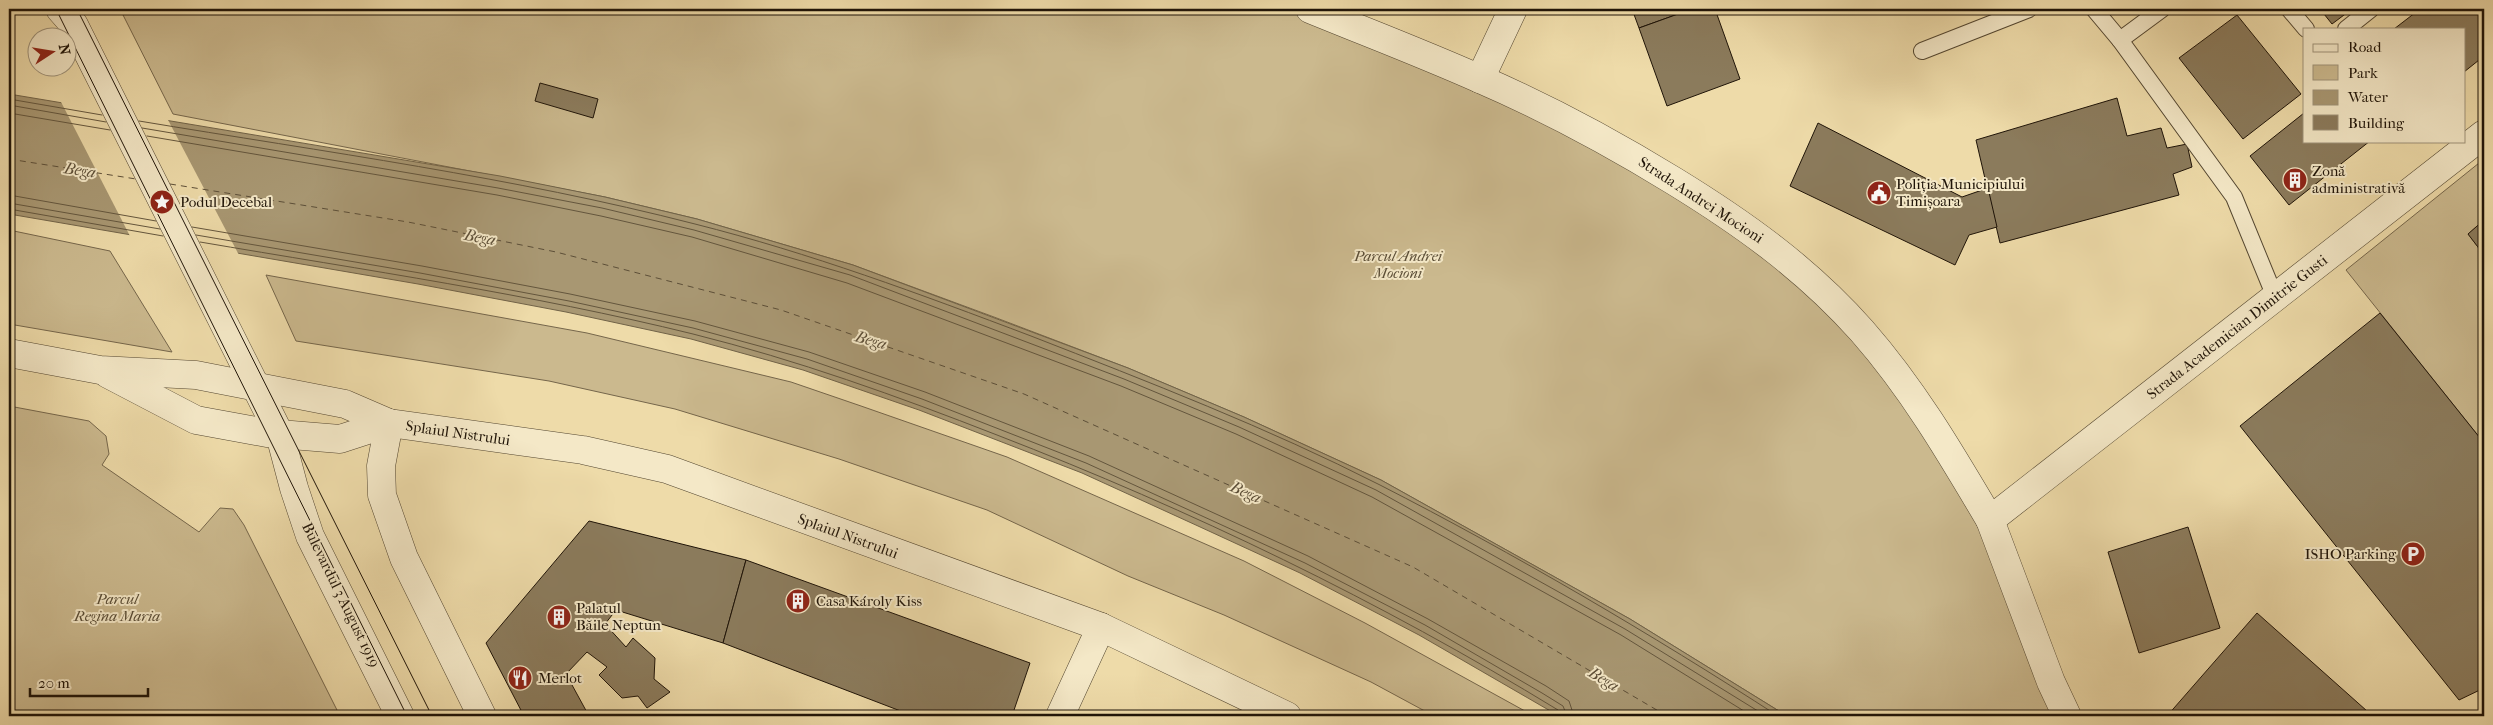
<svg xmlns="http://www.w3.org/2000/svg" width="2493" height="725" viewBox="0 0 2493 725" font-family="'IM FELL French Canon',serif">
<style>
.green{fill:#cbb98e;stroke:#75664b}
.water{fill:#a89772;stroke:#716348}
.pier{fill:#eedba9}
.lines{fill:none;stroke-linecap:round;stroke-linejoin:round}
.shore{stroke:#64563d;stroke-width:1}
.ferry{stroke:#5d4f38;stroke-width:1;stroke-dasharray:6 5;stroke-linecap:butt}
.building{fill:#8b7b5c;stroke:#1f1408}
.service-casing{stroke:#534630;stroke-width:18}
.minor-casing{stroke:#534630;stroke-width:29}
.tertiary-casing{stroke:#534630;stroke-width:29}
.service{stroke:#f4e8c7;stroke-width:16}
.minor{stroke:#f4e8c7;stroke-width:28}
.tertiary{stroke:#f4e8c7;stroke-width:28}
.tram{stroke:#1f1408;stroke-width:1}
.labels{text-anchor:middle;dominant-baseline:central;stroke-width:4;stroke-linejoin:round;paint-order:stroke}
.poi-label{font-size:15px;fill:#1f1408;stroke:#f4e8c7;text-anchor:start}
.street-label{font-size:15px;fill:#1f1408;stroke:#f4e8c7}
.park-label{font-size:15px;font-style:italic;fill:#5b4e37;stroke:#f4e8c7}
.water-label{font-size:16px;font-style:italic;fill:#5d4f38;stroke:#f4e8c7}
</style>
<rect width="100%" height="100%" fill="#eedba9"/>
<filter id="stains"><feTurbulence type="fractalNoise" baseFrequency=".004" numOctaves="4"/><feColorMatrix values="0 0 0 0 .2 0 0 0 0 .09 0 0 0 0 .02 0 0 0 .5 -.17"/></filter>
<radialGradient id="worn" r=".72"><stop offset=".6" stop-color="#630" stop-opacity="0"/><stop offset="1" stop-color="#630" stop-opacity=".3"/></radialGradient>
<g class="green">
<polygon points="120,9 1310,9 1480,79 1763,238 1945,444 2067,716 1787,716 1630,619 1381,480 1244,417 1128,368 994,317 853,265 697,219 605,197 173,114"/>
<polygon points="2484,159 2484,220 2468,234 2484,255 2484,443 2346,270"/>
<polygon points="9,230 110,251 172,352 9,324"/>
<polygon points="266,275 587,333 791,382 861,406 1007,457 1244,561 1365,623 1534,716 1434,716 1371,682 1224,615 1128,576 987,510 839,459 675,409 549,381 296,341"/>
<polygon points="9,406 89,421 106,436 109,454 102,465 199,532 220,508 233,509 244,525 340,716 9,716"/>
</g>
<polygon class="water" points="9,94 500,176 605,197 697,219 853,265 1128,368 1244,417 1381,480 1630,619 1787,716 1559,716 1419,635 1300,573 1198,526 1082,473 919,410 803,370 691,339 566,312 418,284 9,214"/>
<polygon class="pier" points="60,100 167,118 240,257 131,238"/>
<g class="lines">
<g class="shore">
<polyline points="9,99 102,115"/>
<polyline points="9,105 106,122"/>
<polyline points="9,113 110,130"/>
<path d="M139,121C325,152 513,177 695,224C810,253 920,294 1031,336C1149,382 1268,428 1380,485C1515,554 1651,634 1778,716"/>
<polyline points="142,128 498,188 602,208 694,230 850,275 1124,379 1239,427 1376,490 1625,629 1766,716"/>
<polyline points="147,136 497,195 601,216 692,237 847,283 1121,386 1236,434 1372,497 1621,635 1752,716"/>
<polyline points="9,195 156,221"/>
<polyline points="9,203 160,229"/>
<polyline points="9,209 163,236"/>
<polyline points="192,227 422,266 570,294 695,321 809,352 925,392 1089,456 1308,556 1428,619 1546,686 1569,701 1574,716"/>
<polyline points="196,235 420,273 569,301 693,328 807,359 922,399 1086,463 1305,563 1425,625 1542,693 1563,706 1567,716"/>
<path d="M200,242C364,270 531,294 693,334C797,360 897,396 997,435C1191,510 1380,601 1558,710L1561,716"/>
</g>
<g class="ferry">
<polyline points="9,159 136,179"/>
<polyline points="170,184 408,222 556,252 781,310 1024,394 1413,567 1667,716"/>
</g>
</g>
<g class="building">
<polygon points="1632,9 1692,9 1639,28"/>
<polygon points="1692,9 1715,9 1740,79 1667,106 1639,28"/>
<polygon points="2320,9 2352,9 2332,24"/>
<polygon points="2420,9 2484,9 2484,56 2464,72 2464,29 2394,29"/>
<polygon points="2237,15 2301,94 2243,139 2179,58"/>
<polygon points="540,83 598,99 593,118 535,101"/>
<polygon points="2117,98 2127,136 2161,128 2167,148 2187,144 2192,167 2173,174 2179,195 2000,243 1976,140"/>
<polygon points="2304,113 2304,141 2370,141 2289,205 2250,156"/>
<polygon points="1818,123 1962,197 1988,188 1997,227 1969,235 1955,265 1790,186"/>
<polygon points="2484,220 2484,255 2468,234"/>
<polygon points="2380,313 2484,443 2484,688 2459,700 2240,426"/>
<polygon points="589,521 746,560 723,643 616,610 605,624 626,647 633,638 655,658 654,679 670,692 647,708 638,696 622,698 599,675 607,667 587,652 566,674 589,716 524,716 486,643"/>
<polygon points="2188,527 2220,628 2139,653 2108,552"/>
<polygon points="746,560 1030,663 1012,716 908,716 911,715 723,643"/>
<polygon points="2257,613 2367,711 2362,716 2167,716"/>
</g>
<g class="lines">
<defs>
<g id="service">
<polyline points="2094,9 2120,40"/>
<polyline points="2162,9 2120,40 2234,197 2275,297"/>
<polyline points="2289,9 2306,29"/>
<polyline points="2346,29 2371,9"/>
<polyline points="1922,51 2029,9"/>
</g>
<g id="minor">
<polyline points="1480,79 1513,9"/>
<polyline points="389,423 381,466 382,495 404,558 482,716"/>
<polyline points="280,435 294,488 310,536 400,716"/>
<polyline points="1990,520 2051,682 2067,716"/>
<polyline points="1060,716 1101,627"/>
</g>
<g id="tertiary">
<polyline points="60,9 74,25 280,435"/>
<path d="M1310,9C1366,32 1424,54 1480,79C1547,108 1612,143 1674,181C1744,224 1807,269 1862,331C1913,389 1951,454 1990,520L2484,134"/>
<polyline points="9,353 100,370 196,375 345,404 389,423 583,450 667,469 1101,627 1287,716"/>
<polyline points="108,374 196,420 267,433 340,439 389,423"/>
</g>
</defs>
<use href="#service" class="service-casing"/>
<use href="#minor" class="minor-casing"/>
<use href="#tertiary" class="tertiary-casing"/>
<use href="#service" class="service"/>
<use href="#minor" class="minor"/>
<use href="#tertiary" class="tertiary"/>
<g class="tram">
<polyline points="56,9 407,716"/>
<polyline points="77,9 432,716"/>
</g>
</g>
<defs>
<symbol id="building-disc" viewBox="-11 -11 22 22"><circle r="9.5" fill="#8f2418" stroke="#f4e8c7"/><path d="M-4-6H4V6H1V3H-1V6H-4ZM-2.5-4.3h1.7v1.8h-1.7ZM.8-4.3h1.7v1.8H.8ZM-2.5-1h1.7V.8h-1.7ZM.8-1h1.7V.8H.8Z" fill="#fff"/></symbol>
<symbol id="civic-disc" viewBox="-11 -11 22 22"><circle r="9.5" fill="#8f2418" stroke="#f4e8c7"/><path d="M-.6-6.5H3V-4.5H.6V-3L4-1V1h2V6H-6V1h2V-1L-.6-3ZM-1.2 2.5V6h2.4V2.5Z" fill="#fff"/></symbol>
<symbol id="sight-disc" viewBox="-11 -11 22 22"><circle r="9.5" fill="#8f2418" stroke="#f4e8c7"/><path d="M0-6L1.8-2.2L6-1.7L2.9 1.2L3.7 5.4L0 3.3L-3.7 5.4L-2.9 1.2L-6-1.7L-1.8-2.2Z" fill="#fff"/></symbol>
<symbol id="parking-disc" viewBox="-11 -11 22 22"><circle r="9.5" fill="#8f2418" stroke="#f4e8c7"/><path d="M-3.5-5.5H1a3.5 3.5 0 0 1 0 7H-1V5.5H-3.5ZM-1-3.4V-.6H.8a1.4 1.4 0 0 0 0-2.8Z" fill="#fff"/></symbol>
<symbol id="restaurant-disc" viewBox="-11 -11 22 22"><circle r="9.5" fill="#8f2418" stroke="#f4e8c7"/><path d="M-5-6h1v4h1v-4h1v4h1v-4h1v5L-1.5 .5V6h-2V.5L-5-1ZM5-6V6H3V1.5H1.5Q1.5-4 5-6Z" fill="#fff"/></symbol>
</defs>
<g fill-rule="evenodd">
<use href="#building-disc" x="2281" y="166" width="28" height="28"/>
<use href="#civic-disc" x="1865" y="179" width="28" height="28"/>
<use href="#sight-disc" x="148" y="188" width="28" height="28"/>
<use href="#parking-disc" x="2399" y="540" width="28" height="28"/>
<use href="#building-disc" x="784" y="587" width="28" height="28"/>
<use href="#building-disc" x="545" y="603" width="28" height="28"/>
<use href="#restaurant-disc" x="506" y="664" width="28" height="28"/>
</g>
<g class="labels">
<g class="poi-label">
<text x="2312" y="171">Zonă<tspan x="2312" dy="17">administrativă</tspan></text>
<text x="1896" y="184">Poliția Municipiului<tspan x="1896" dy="17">Timișoara</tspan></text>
<text x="180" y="202">Podul Decebal</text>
<text x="2396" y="554" text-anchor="end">ISHO Parking</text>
<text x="816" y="601">Casa Károly Kiss</text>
<text x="576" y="608">Palatul<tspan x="576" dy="17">Băile Neptun</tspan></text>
<text x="538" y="678">Merlot</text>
</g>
<g class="street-label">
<text transform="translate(1701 200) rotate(33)">Strada Andrei Mocioni</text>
<text transform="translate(2237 327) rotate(-38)">Strada Academician Dimitrie Gusti</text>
<text transform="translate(458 433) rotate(8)">Splaiul Nistrului</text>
<text transform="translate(848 536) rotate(20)">Splaiul Nistrului</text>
<text transform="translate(341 595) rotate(64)">Bulevardul 3 August 1919</text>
</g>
<g class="park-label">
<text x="1398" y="256">Parcul Andrei<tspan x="1398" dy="17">Mocioni</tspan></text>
<text x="117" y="599">Parcul<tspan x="117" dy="17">Regina Maria</tspan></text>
</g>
<g class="water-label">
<text transform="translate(80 170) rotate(9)">Bega</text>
<text transform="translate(480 237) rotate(11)">Bega</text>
<text transform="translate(871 340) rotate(16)">Bega</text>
<text transform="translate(1246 492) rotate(24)">Bega</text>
<text transform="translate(1604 679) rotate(31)">Bega</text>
</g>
</g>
<rect width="2493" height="725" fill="none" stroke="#eedba9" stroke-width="30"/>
<rect x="10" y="10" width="2473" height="705" fill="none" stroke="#1f1408" stroke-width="2.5"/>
<rect x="15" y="15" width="2463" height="695" fill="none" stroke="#1f1408"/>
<rect x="2303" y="28" width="162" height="115" fill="#f4e8c7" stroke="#9f937b"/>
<rect x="2313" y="44" width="25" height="8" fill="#f4e8c7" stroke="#9f937b"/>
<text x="2348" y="52" font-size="15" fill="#1f1408">Road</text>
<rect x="2313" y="65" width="25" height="15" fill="#cbb98e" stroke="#9f937b"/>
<text x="2348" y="78" font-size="15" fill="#1f1408">Park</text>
<rect x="2313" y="90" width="25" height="15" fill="#a89772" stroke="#9f937b"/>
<text x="2348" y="102" font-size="15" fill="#1f1408">Water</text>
<rect x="2313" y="115" width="25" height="15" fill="#8b7b5c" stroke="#9f937b"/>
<text x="2348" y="128" font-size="15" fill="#1f1408">Building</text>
<g transform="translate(52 52) rotate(78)"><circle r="24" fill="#f4e8c7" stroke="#9f937b"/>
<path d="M0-4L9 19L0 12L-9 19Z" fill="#8f2418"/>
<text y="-8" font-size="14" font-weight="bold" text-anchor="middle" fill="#1f1408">N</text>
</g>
<path d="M30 688v8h118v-8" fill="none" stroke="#1f1408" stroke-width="2.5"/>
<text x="38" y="688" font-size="15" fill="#1f1408" stroke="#f4e8c7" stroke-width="4" paint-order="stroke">20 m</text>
<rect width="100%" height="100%" filter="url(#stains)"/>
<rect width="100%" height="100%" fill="url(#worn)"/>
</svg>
